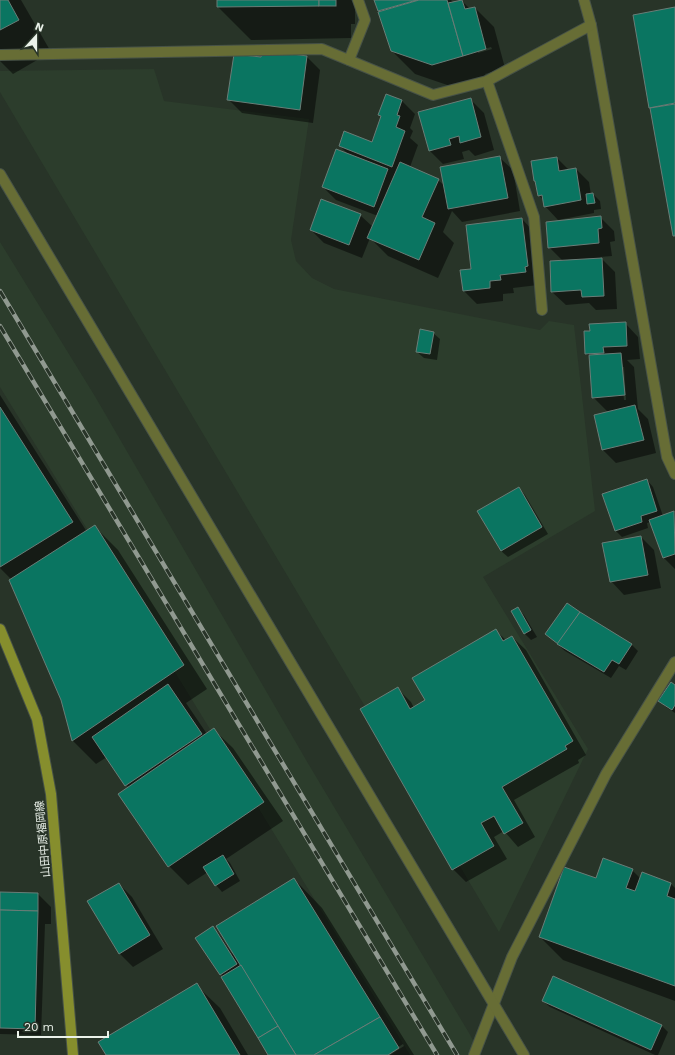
<svg xmlns="http://www.w3.org/2000/svg" width="675" height="1055" viewBox="0 0 675 1055" font-family="'Work Sans','Noto Sans JP',sans-serif">
<style>
.built{fill:#2c3d2c}
.shadow{fill:#0007;fill-rule:evenodd}
.building{fill:#0a7561;stroke:#697d77}
.lines{fill:none;stroke-linecap:round;stroke-linejoin:round}
.minor-casing{stroke:#475247;stroke-width:12}
.tertiary-casing{stroke:#475247;stroke-width:12}
.secondary-casing{stroke:#475247;stroke-width:12}
.minor{stroke:#676d35;stroke-width:10}
.tertiary{stroke:#676d35;stroke-width:10}
.secondary{stroke:#868e2d;stroke-width:10}
.rail-casing{stroke:#909990;stroke-width:4.5}
.rail{stroke:#283428;stroke-width:3;stroke-dasharray:9;stroke-linecap:butt}
.labels{text-anchor:middle;dominant-baseline:central;stroke-width:3.5;stroke-linejoin:round;paint-order:stroke}
.street-label{font-size:11px;fill:#ebf2ea;stroke:#283428}
</style>
<rect width="100%" height="100%" fill="#283428"/>
<g class="built">
<polygon points="154,69 164,101 309,119 291,240 296,261 312,278 334,289 540,330 549,321 574,325 595,511 483,577 588,749 499,932 0,92 0,71"/>
<polygon points="0,242 96,398 309,765 469,1033 481,1055 410,1055 0,387"/>
</g>
<g class="shadow">
<polygon points="0,0 21,0 51,52 13,74 0,61"/>
<polygon points="218,0 351,0 355,5 355,24 351,24 351,38 251,40 218,7"/>
<path d="M375,0H451L454,3L462,1L470,9L475,8L494,27L505,68L485,74L486,79L456,88L415,74L392,51ZM491,47L492,49L478,53V51Z"/>
<polygon points="675,8 675,237 674,236 651,109 652,109 650,107"/>
<polygon points="307,57 320,70 313,123 242,113 228,99 262,58"/>
<polygon points="387,95 402,101 415,114 410,128 413,131 410,138 418,145 410,167 438,180 445,186 499,157 513,170 520,211 462,222 452,211 443,232 454,243 438,278 388,256 370,238 362,258 324,243 311,230 360,215 373,227 378,216 336,200 323,187 349,155 340,146 372,143 382,117 379,115"/>
<polygon points="470,99 484,113 494,150 475,156 469,150 462,152 464,159 443,164 430,151"/>
<polygon points="557,158 569,170 576,169 589,182 591,195 593,194 600,201 601,209 594,210 594,213 558,220 545,206 544,201 539,195"/>
<polygon points="600,217 614,231 615,241 610,242 612,256 600,257 615,272 617,309 596,310 589,303 566,305 552,292 563,261 549,247"/>
<polygon points="522,219 535,233 538,285 513,288 514,293 503,294 503,301 477,304 464,291 472,270"/>
<path d="M625,323L638,337L640,359L627,360L634,367L638,409L648,419L656,453L616,463L603,450L608,412L593,397L590,357L586,354ZM621,367H624L626,400H624Z"/>
<polygon points="433,333 440,339 437,360 424,358 417,352"/>
<polygon points="0,395 87,532 95,527 118,550 207,689 186,703 207,734 214,730 233,748 283,821 226,859 230,863 240,881 222,892 216,885 208,872 188,885 169,866 120,794 129,788 107,757 96,764 73,741 62,700 11,579 0,568"/>
<polygon points="647,480 653,487 663,516 674,512 675,513 675,569 663,557 651,522 647,523 648,528 622,537 616,531"/>
<polygon points="519,488 525,495 548,534 508,557 501,551"/>
<polygon points="641,537 654,550 661,588 624,595 611,581"/>
<polygon points="517,608 524,615 537,637 531,640 525,634 512,612"/>
<polygon points="496,631 506,640 512,637 526,650 586,755 578,760 579,763 514,800 535,837 518,847 504,831 494,837 507,859 466,882 453,869 398,689 411,702 414,708 426,701"/>
<polygon points="546,634 631,644 638,651 626,670 619,666 611,678 565,651"/>
<polygon points="675,686 675,713 666,707 659,700"/>
<polygon points="632,870 641,879 643,874 671,884 675,888 675,1001 563,960 540,937 596,880"/>
<polygon points="294,879 322,908 414,1055 390,1055 404,1046 403,1044 386,1055 269,1055 223,977 196,938 213,928 219,934 232,954"/>
<polygon points="119,884 132,897 163,949 133,967 119,953"/>
<polygon points="0,893 38,894 51,907 51,924 45,924 41,1035 0,1034"/>
<polygon points="196,985 220,1008 248,1055 107,1055"/>
<polygon points="543,1001 662,1026 668,1032 658,1055 655,1055 550,1007"/>
</g>
<g class="building">
<polygon points="0,0 8,0 19,20 0,30"/>
<polygon points="217,0 319,0 319,6 217,7"/>
<rect x="319" y="0" width="17" height="6"/>
<polygon points="374,0 417,0 378,11"/>
<polygon points="419,0 447,0 463,56 432,65 391,51 378,12"/>
<polygon points="462,0 465,9 475,7 486,49 463,56 448,3"/>
<polygon points="675,7 675,103 649,108 633,15"/>
<polygon points="263,50 307,56 300,110 227,100 234,54 261,57"/>
<polygon points="386,94 402,100 397,115 400,116 396,127 405,131 392,167 339,146 344,131 372,142 381,116 378,115"/>
<polygon points="471,98 481,137 460,143 459,136 449,139 451,145 429,151 418,112"/>
<polygon points="675,104 675,236 673,236 650,108"/>
<polygon points="336,149 388,169 374,207 322,187"/>
<polygon points="500,156 508,198 448,209 440,167"/>
<polygon points="557,157 559,171 576,168 581,200 544,207 542,195 538,196 535,181 534,181 531,161"/>
<polygon points="400,162 439,179 422,217 435,223 419,260 367,238"/>
<polygon points="593,193 595,203 587,204 586,194"/>
<polygon points="321,199 361,214 349,245 310,230"/>
<polygon points="601,216 602,228 598,229 599,243 548,248 546,222"/>
<polygon points="522,218 528,266 525,267 526,272 500,275 501,280 490,281 490,288 463,291 460,270 471,269 466,225"/>
<polygon points="602,258 604,296 582,297 581,290 551,292 550,261"/>
<polygon points="626,322 627,346 603,347 604,353 585,354 584,331 590,331 589,324"/>
<polygon points="420,329 434,332 430,354 416,352"/>
<polygon points="621,353 625,395 592,398 589,355"/>
<polygon points="635,405 644,440 602,450 594,415"/>
<polygon points="0,407 73,522 0,567"/>
<polygon points="647,479 657,511 641,516 642,522 615,531 602,494"/>
<polygon points="519,487 542,527 501,551 477,511"/>
<polygon points="674,511 675,554 663,558 649,520"/>
<polygon points="95,525 184,665 72,741 61,700 9,580"/>
<polygon points="641,536 648,575 610,582 602,543"/>
<polygon points="567,603 580,612 558,644 545,634"/>
<polygon points="518,607 531,630 524,634 511,611"/>
<polygon points="580,612 632,644 619,664 612,660 604,672 557,644"/>
<polygon points="496,629 503,641 512,636 573,741 565,746 567,749 502,787 523,823 504,834 494,816 481,823 494,846 452,870 360,709 398,687 410,709 425,700 412,678"/>
<polygon points="671,682 675,685 675,705 672,710 658,701"/>
<polygon points="168,684 202,734 125,786 92,737"/>
<polygon points="214,728 264,802 168,867 118,794"/>
<polygon points="223,855 234,874 215,886 203,867"/>
<polygon points="603,858 633,869 626,888 635,891 642,872 671,883 667,896 675,899 675,986 539,937 564,867 596,878"/>
<polygon points="294,878 380,1017 314,1055 296,1055 216,926"/>
<polygon points="119,883 150,935 119,954 87,901"/>
<polygon points="0,892 38,893 38,911 0,910"/>
<polygon points="0,910 38,911 35,1029 0,1028"/>
<polygon points="213,926 237,964 220,975 195,938"/>
<polygon points="241,965 278,1026 258,1038 221,977"/>
<polygon points="553,976 662,1025 651,1050 542,1001"/>
<polygon points="197,983 240,1055 106,1055 98,1042"/>
<polygon points="380,1017 399,1048 388,1055 314,1055"/>
<polygon points="278,1026 296,1055 268,1055 258,1038"/>
</g>
<g class="lines">
<defs>
<g id="minor">
<polyline points="584,0 591,25 667,457 675,474"/>
<polyline points="0,55 322,49 433,95 487,81 591,25"/>
<polyline points="349,60 365,20 358,0"/>
<polyline points="487,81 534,217 542,310"/>
<polyline points="474,1055 512,957 606,774 675,662"/>
</g>
<polyline id="tertiary" points="0,174 524,1055"/>
<polyline id="secondary" points="0,629 37,719 51,794 73,1055"/>
</defs>
<use href="#minor" class="minor-casing"/>
<use href="#tertiary" class="tertiary-casing"/>
<use href="#secondary" class="secondary-casing"/>
<use href="#minor" class="minor"/>
<use href="#tertiary" class="tertiary"/>
<use href="#secondary" class="secondary"/>
<defs>
<g id="rail">
<polyline points="0,291 457,1055"/>
<polyline points="0,326 437,1055"/>
</g>
</defs>
<use href="#rail" class="rail-casing"/>
<use href="#rail" class="rail"/>
</g>
<g class="labels">
<g class="street-label">
<text transform="translate(43 839) rotate(-95)">山田中原福岡線</text>
</g>
</g>
<g transform="translate(36 36) rotate(21)" stroke="#283428" stroke-width="3" paint-order="stroke">
<path d="M0-3L7 15L0 10L-7 15Z" fill="#ebf2ea"/>
<text y="-6" font-size="11" font-weight="bold" text-anchor="middle" fill="#ebf2ea">N</text>
</g>
<path d="M18 1031v6h90v-6" fill="none" stroke="#ebf2ea" stroke-width="2"/>
<text x="24" y="1031" font-size="12" fill="#ebf2ea" stroke="#283428" stroke-width="3" paint-order="stroke">20 m</text>
</svg>
